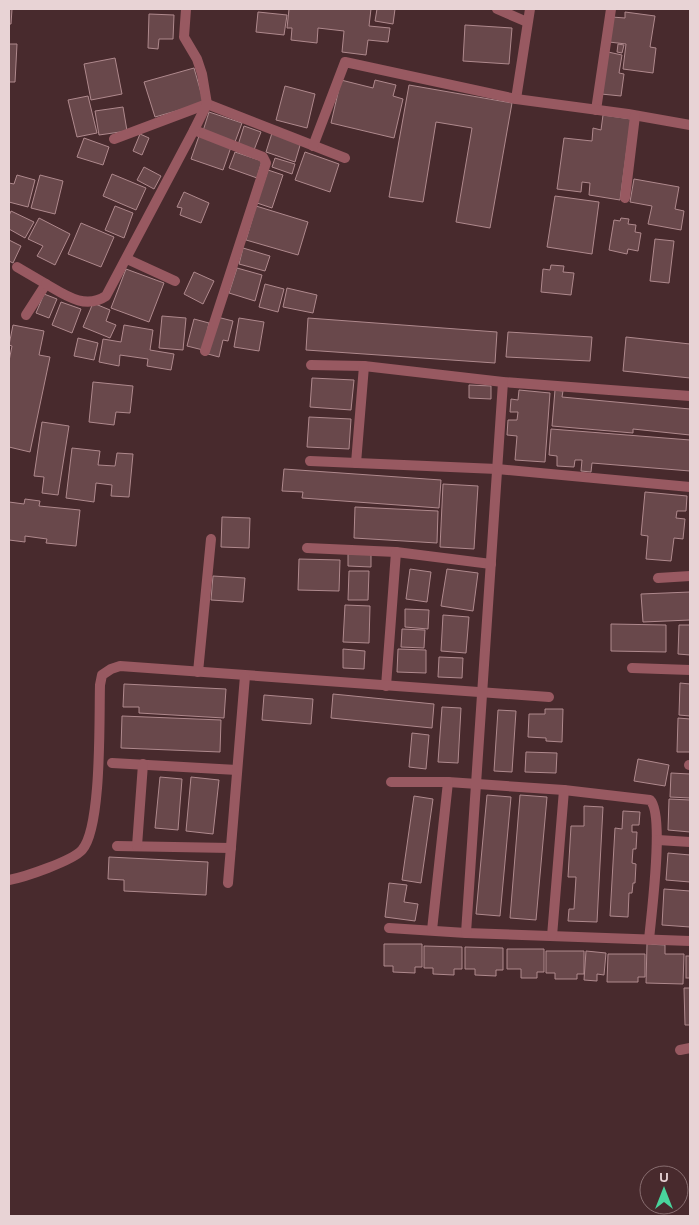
<svg xmlns="http://www.w3.org/2000/svg" width="699" height="1225" viewBox="0 0 699 1225" font-family="Overpass,sans-serif">
<style>
.building{fill:#69484b;stroke:#af898d}
.lines{fill:none;stroke-linecap:round;stroke-linejoin:round}
.street{stroke:#985961;stroke-width:10}
</style>
<rect width="100%" height="100%" fill="#482a2d"/>
<g class="building">
<polygon points="9,9 12,9 11,24 9,24"/>
<polygon points="289,9 371,9 369,26 390,28 388,42 368,40 366,55 342,52 344,31 318,28 317,43 291,40 292,28 287,28"/>
<polygon points="377,9 395,9 393,24 375,21"/>
<polygon points="258,12 287,15 284,35 256,32"/>
<polygon points="625,12 655,16 650,47 656,48 653,73 623,69 626,44 609,42 612,17 625,18"/>
<polygon points="149,14 174,15 173,39 159,39 158,49 148,48"/>
<polygon points="465,25 512,28 509,64 463,61"/>
<polygon points="9,44 17,44 15,82 9,82"/>
<polygon points="618,44 624,45 622,53 617,52"/>
<polygon points="608,52 622,55 619,73 624,74 621,96 601,94"/>
<polygon points="115,58 122,94 91,100 84,64"/>
<polygon points="194,68 204,103 155,117 144,82"/>
<polygon points="341,80 373,88 375,80 396,85 393,96 403,99 394,138 331,123"/>
<polygon points="409,85 512,103 490,228 456,222 472,128 436,122 423,202 389,197"/>
<polygon points="285,86 315,94 307,128 276,120"/>
<polygon points="88,96 97,133 77,137 68,100"/>
<polygon points="123,107 127,131 99,135 95,111"/>
<polygon points="209,112 242,123 235,142 203,131"/>
<polygon points="603,115 631,119 620,200 589,195 590,183 582,182 581,192 557,189 564,138 592,141 593,128 601,130"/>
<polygon points="244,126 261,132 254,150 238,145"/>
<polygon points="272,133 301,142 295,162 266,152"/>
<polygon points="140,134 149,138 142,155 133,151"/>
<polygon points="199,136 231,147 223,170 191,159"/>
<polygon points="84,138 109,147 103,165 77,157"/>
<polygon points="235,152 262,161 257,178 229,168"/>
<polygon points="305,152 339,164 330,192 295,180"/>
<polygon points="275,158 295,164 292,174 272,167"/>
<polygon points="144,167 161,176 154,189 137,180"/>
<polygon points="268,170 283,175 272,208 257,203"/>
<polygon points="112,174 146,188 136,210 103,196"/>
<polygon points="17,175 35,180 28,207 9,202 9,183 14,184"/>
<polygon points="40,175 63,181 55,214 31,208"/>
<polygon points="634,179 679,187 675,209 684,211 681,230 648,224 652,206 630,202"/>
<polygon points="184,192 209,203 201,223 180,215 182,208 177,207"/>
<polygon points="555,196 599,202 592,254 547,247"/>
<polygon points="115,206 133,213 124,238 105,230"/>
<polygon points="256,206 308,222 298,255 246,240"/>
<polygon points="11,211 34,222 25,238 9,229 9,216"/>
<polygon points="39,218 70,234 55,265 37,256 43,246 28,239"/>
<polygon points="621,218 629,219 628,224 636,225 635,232 641,233 638,251 628,249 627,254 609,250 614,220 620,221"/>
<polygon points="81,223 114,237 101,267 68,254"/>
<polygon points="655,239 674,241 669,283 650,281"/>
<polygon points="9,240 21,246 13,263 9,261"/>
<polygon points="243,248 270,256 265,271 239,264"/>
<polygon points="551,265 564,266 563,272 574,273 571,295 541,292 543,269 550,270"/>
<polygon points="237,268 262,275 255,301 229,293"/>
<polygon points="126,269 164,283 149,322 111,308"/>
<polygon points="194,272 214,281 203,304 184,294"/>
<polygon points="265,284 284,289 278,312 259,307"/>
<polygon points="287,288 317,295 313,313 283,307"/>
<polygon points="44,294 57,299 49,318 36,313"/>
<polygon points="61,302 81,309 72,333 52,325"/>
<polygon points="93,303 110,310 106,321 116,325 110,338 83,327"/>
<polygon points="162,316 186,318 183,350 159,348"/>
<polygon points="217,317 233,321 228,341 223,340 219,357 208,354"/>
<polygon points="239,318 264,322 259,351 234,347"/>
<polygon points="308,318 497,332 495,363 306,350"/>
<polygon points="194,319 209,323 203,350 187,346"/>
<polygon points="13,325 44,331 39,355 50,357 30,452 9,447 9,361 12,346 9,345"/>
<polygon points="124,325 153,330 150,350 174,354 171,370 147,366 148,359 120,355 119,366 99,362 103,339 121,342"/>
<polygon points="508,332 592,337 590,361 506,357"/>
<polygon points="626,337 690,344 690,378 623,371"/>
<polygon points="78,338 98,343 94,360 74,356"/>
<polygon points="312,378 354,380 351,410 310,407"/>
<polygon points="93,382 133,386 130,413 116,412 114,425 89,422"/>
<polygon points="469,385 491,386 491,399 469,398"/>
<polygon points="519,390 550,393 545,462 515,460 517,436 507,435 508,420 517,420 518,412 510,412 511,399 518,400"/>
<polygon points="555,390 563,391 562,397 690,409 690,435 633,429 633,433 552,426"/>
<polygon points="309,417 351,419 349,449 307,447"/>
<polygon points="42,422 69,426 58,495 42,493 44,477 34,476"/>
<polygon points="551,429 690,440 690,471 592,463 591,472 581,471 582,460 575,460 574,467 557,466 557,456 549,455"/>
<polygon points="72,448 100,451 98,465 115,466 117,453 133,454 129,497 111,496 112,485 96,483 94,502 66,498"/>
<polygon points="284,469 441,480 439,508 302,498 303,492 282,491"/>
<polygon points="443,484 478,486 474,549 440,547"/>
<polygon points="645,492 687,496 686,511 677,511 676,518 685,519 683,539 674,538 671,561 646,559 648,536 641,535"/>
<polygon points="25,499 40,501 39,506 80,510 76,546 46,543 47,539 25,536 25,542 9,540 9,502 24,504"/>
<polygon points="355,507 438,511 437,543 354,538"/>
<polygon points="222,517 250,518 249,548 221,547"/>
<polygon points="348,554 371,554 371,567 348,566"/>
<polygon points="299,559 340,560 339,591 298,590"/>
<polygon points="410,569 431,572 427,602 406,599"/>
<polygon points="447,569 478,573 473,611 441,606"/>
<polygon points="349,571 369,571 368,600 348,600"/>
<polygon points="213,576 245,578 243,602 211,600"/>
<polygon points="690,592 690,620 643,622 641,594"/>
<polygon points="345,605 370,606 369,643 343,642"/>
<polygon points="405,609 429,610 428,629 405,627"/>
<polygon points="443,615 469,617 466,653 441,651"/>
<polygon points="611,624 666,625 666,652 611,651"/>
<polygon points="679,625 690,625 690,655 678,654"/>
<polygon points="402,629 425,630 424,648 401,647"/>
<polygon points="343,649 365,651 364,669 343,668"/>
<polygon points="398,649 426,650 426,673 397,672"/>
<polygon points="439,657 463,658 462,678 438,677"/>
<polygon points="680,683 690,684 690,716 679,715"/>
<polygon points="124,684 226,689 224,718 139,713 139,707 123,707"/>
<polygon points="333,694 434,704 432,728 331,718"/>
<polygon points="264,695 313,699 311,724 262,720"/>
<polygon points="442,707 461,708 458,763 438,762"/>
<polygon points="545,709 563,709 562,742 546,741 546,738 528,737 529,714 545,714"/>
<polygon points="498,710 516,711 512,772 494,771"/>
<polygon points="122,716 221,720 220,752 121,748"/>
<polygon points="678,718 690,719 690,752 677,752"/>
<polygon points="412,733 429,735 426,769 409,767"/>
<polygon points="526,752 557,753 556,773 525,772"/>
<polygon points="638,759 669,765 665,786 634,781"/>
<polygon points="671,773 690,774 690,798 670,797"/>
<polygon points="160,777 182,779 178,830 155,828"/>
<polygon points="191,777 219,780 213,834 186,831"/>
<polygon points="487,795 511,797 500,916 476,914"/>
<polygon points="520,795 547,797 536,920 510,918"/>
<polygon points="414,796 433,799 421,883 402,880"/>
<polygon points="669,799 690,800 690,832 668,830"/>
<polygon points="584,806 603,807 597,922 568,921 569,909 574,909 576,877 568,877 571,826 584,826"/>
<polygon points="623,811 640,812 639,825 632,825 632,832 637,832 636,849 633,849 632,863 636,864 635,883 633,883 632,893 629,893 628,917 610,916 615,828 622,829"/>
<polygon points="668,853 690,855 690,882 666,880"/>
<polygon points="109,857 208,862 206,895 124,891 124,880 108,879"/>
<polygon points="389,883 407,885 404,902 418,904 415,921 385,917"/>
<polygon points="664,889 690,891 690,927 662,925"/>
<polygon points="384,944 422,944 422,967 415,967 415,973 393,972 393,966 384,966"/>
<polygon points="647,944 665,945 665,954 684,954 683,984 646,983"/>
<polygon points="424,946 462,947 462,969 454,969 454,975 433,974 433,968 424,968"/>
<polygon points="465,947 503,948 503,970 496,970 496,976 475,975 475,969 465,969"/>
<polygon points="507,949 544,949 544,972 537,972 537,978 521,978 521,969 507,969"/>
<polygon points="546,951 584,951 584,974 577,974 577,979 555,979 555,973 546,973"/>
<polygon points="586,951 606,953 604,975 597,974 597,981 584,980"/>
<polygon points="608,954 645,954 645,977 638,977 638,982 607,982"/>
<rect x="686" y="956" width="4" height="22"/>
<polygon points="684,988 690,988 690,1025 685,1025"/>
</g>
<g class="lines">
<g class="street">
<polyline points="497,9 527,22"/>
<polyline points="516,99 530,9"/>
<polyline points="596,110 611,9"/>
<polyline points="194,130 263,157 266,163 205,351"/>
<polyline points="114,139 207,104 345,158"/>
<polyline points="313,146 345,62 516,99 628,114 690,125"/>
<polyline points="625,198 635,116"/>
<polyline points="127,259 175,281"/>
<polyline points="17,267 46,284 26,315"/>
<path d="M46,284C65,295 85,310 106,296L194,130L207,104L202,74L197,59L184,37L186,9"/>
<polyline points="311,365 364,366 503,382 690,396"/>
<polyline points="310,461 497,469 690,487"/>
<polyline points="356,463 364,366"/>
<polyline points="307,548 396,552 491,564"/>
<polyline points="658,578 690,576"/>
<polyline points="632,668 690,670"/>
<polyline points="198,672 211,539"/>
<polyline points="386,686 396,552"/>
<polyline points="112,763 237,770"/>
<polyline points="689,765 690,765"/>
<path d="M391,782H448L564,790L650,800C665,814 651,916 649,940"/>
<polyline points="658,840 690,842"/>
<polyline points="117,846 231,848"/>
<polyline points="137,846 143,764"/>
<path d="M9,880C25,877 72,861 82,850C102,828 99,718 100,685L102,675L111,669L120,666L549,697"/>
<polyline points="228,883 245,676"/>
<polyline points="389,928 466,933 690,941"/>
<polyline points="432,930 448,782"/>
<polyline points="466,933 503,382"/>
<polyline points="552,936 564,790"/>
<polyline points="680,1050 690,1048"/>
</g>
</g>
<rect width="699" height="1225" fill="none" stroke="#e8d3d5" stroke-width="20"/>
<g transform="translate(664 1190)"><circle r="24" fill="#482a2d" stroke="#886e70"/>
<path d="M0-4L9 19L0 12L-9 19Z" fill="#49d49c"/>
<text y="-8" font-size="14" font-weight="bold" text-anchor="middle" fill="#e8d3d5">U</text>
</g>
</svg>
